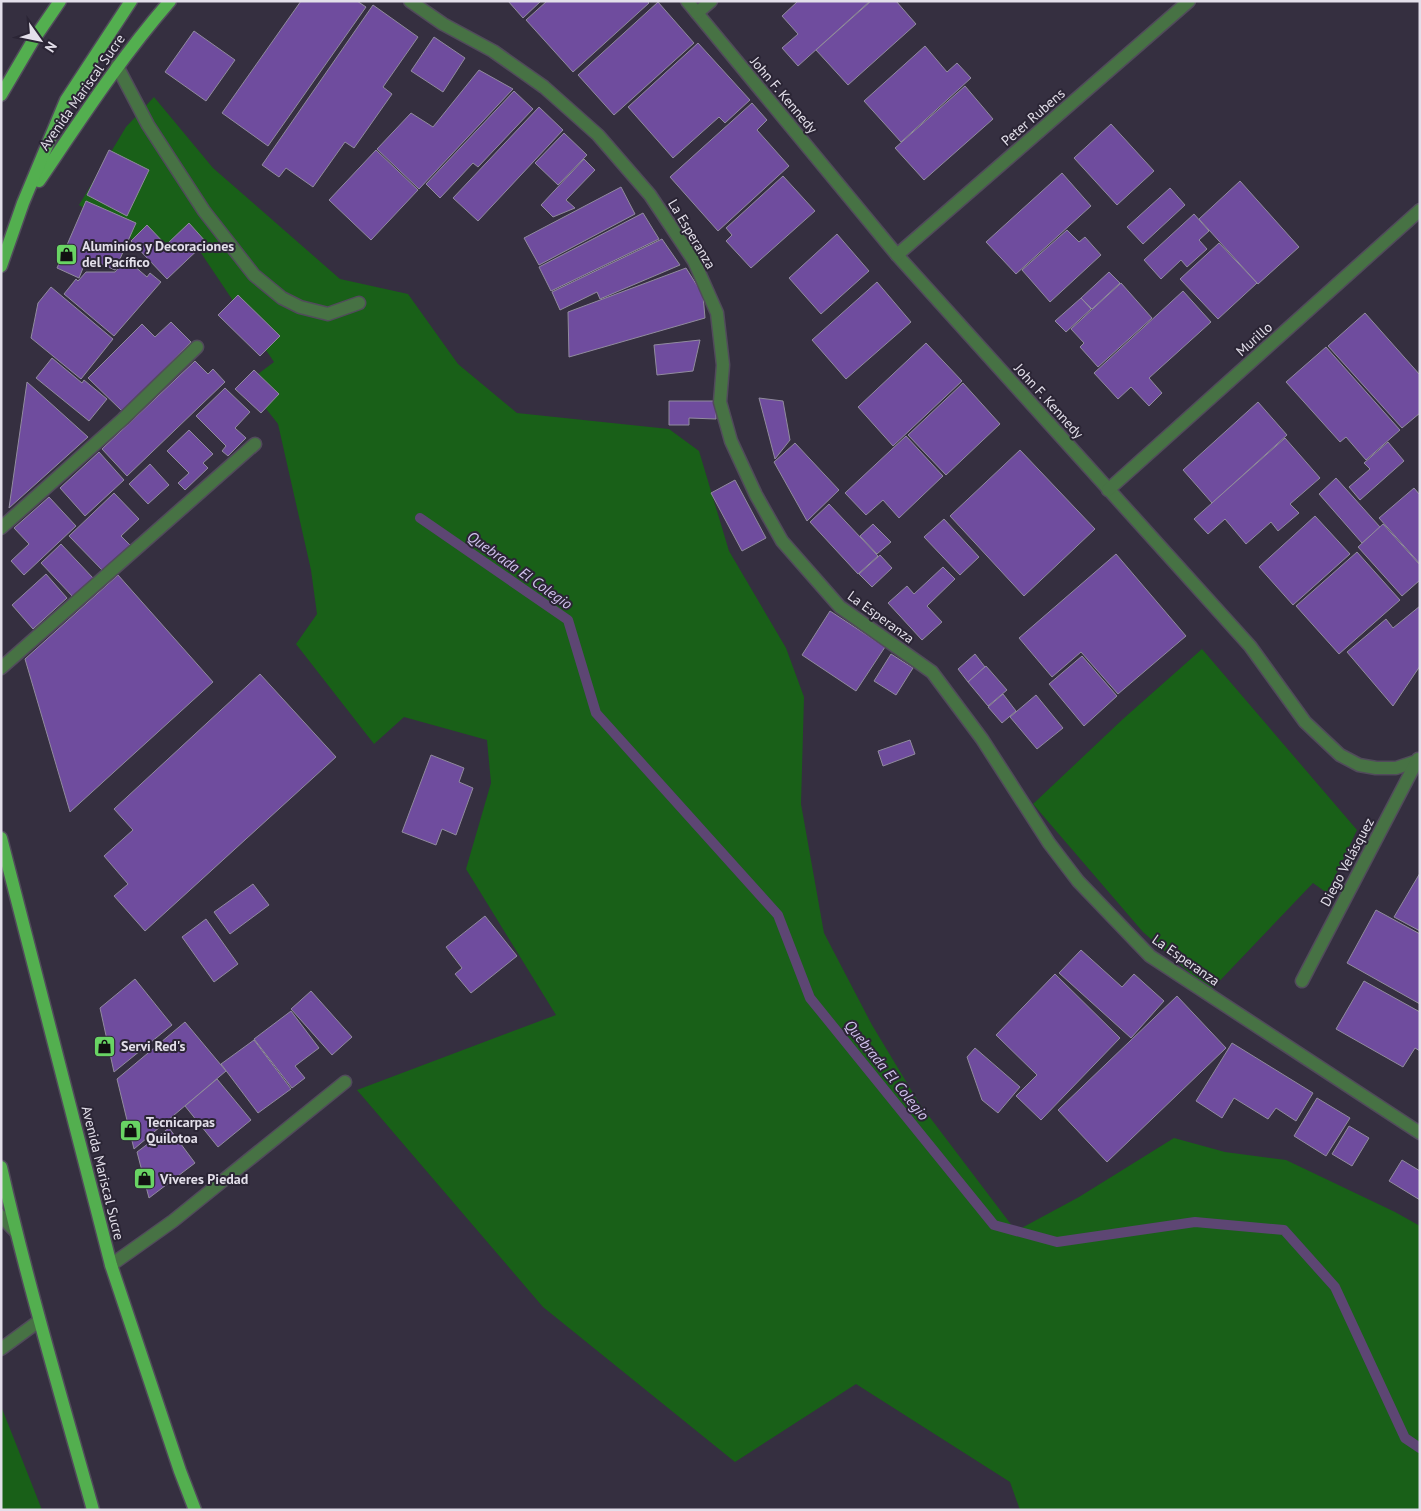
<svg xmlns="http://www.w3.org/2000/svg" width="1421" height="1511" viewBox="0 0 1421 1511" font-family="'PT Sans',sans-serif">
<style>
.green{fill:#196018}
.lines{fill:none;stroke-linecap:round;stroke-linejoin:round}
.stream{stroke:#5d4673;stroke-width:10}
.building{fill:#6f4c9e;stroke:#918b9e}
.minor-casing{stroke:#514b5b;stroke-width:15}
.major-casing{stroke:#514b5b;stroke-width:15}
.minor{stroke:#477244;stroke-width:12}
.major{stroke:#53af4f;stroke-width:12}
.labels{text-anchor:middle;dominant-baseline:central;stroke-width:4;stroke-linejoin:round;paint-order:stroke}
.street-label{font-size:14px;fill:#e3dfea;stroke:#2b2535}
.poi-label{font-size:14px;font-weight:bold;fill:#e3dfea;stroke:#2b2535;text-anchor:start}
.water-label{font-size:15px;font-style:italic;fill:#d1c1ee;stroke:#2b2535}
</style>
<rect width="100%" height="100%" fill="#352f40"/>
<g class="green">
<polygon points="154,97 213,168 340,279 408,294 458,364 517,413 669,429 699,451 729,551 786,648 804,697 801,804 824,933 872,1025 919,1103 1016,1231 1079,1197 1174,1138 1225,1152 1286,1160 1395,1212 1420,1226 1420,1510 1020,1510 1010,1482 856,1384 735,1462 543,1307 357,1090 556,1015 466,869 491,783 487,740 404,717 374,744 296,644 317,614 311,570 278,424 246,383 274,362 201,253 170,242 148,254 123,231 79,205 126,127"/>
<polygon points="1202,649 1357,830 1327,893 1313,883 1210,991 1143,932 1033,804 1123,719"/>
<polygon points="1,1406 42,1510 1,1510"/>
</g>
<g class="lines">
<polyline class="stream" points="420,518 568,620 596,713 778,915 810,998 994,1225 1057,1242 1195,1222 1284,1230 1335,1287 1405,1438 1420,1448"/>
</g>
<g class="building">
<polygon points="301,1 357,1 366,7 268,146 222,113"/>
<polygon points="508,1 541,1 523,18"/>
<polygon points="547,1 647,1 649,3 573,72 526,20"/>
<polygon points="798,1 870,1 798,66 782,48 798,34 782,16"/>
<polygon points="871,1 896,1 916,24 848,85 816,50"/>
<polygon points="658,2 694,43 614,115 578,75"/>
<polygon points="373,5 418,37 383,87 392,94 354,148 345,142 313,187 286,168 279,177 262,165"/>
<polygon points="194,31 235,60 206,101 165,72"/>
<polygon points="434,37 465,58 443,92 411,71"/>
<polygon points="698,43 750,100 725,123 719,117 673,158 628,107"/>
<polygon points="925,46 947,72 957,63 971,78 901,142 864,101"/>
<polygon points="479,70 513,89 419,189 377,149 411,113 433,127"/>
<polygon points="965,86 993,119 924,180 895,148"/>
<polygon points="514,91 533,109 478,167 473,163 440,198 426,184"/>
<polygon points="752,103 767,120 757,130 789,166 718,231 670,177"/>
<polygon points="539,107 563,130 478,221 453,198"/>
<polygon points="1111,124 1154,171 1117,205 1074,158"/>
<polygon points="564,133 587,155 558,185 535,163"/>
<polygon points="109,150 149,170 127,216 87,195"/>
<polygon points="376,150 418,190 371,240 329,200"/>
<polygon points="584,159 595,170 566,200 575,208 553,217 541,205"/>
<polygon points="1062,173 1091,206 1016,274 986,242"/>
<polygon points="783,176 815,211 751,268 726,241 732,235 726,228"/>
<polygon points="1240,181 1299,247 1258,284 1199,219"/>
<polygon points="621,187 635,214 539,265 524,238"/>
<polygon points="1170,188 1185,205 1143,244 1127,227"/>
<polygon points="86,201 136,223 115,270 87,258 79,278 57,268"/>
<polygon points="643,213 659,239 551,291 539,267"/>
<polygon points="1194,214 1209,231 1199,240 1207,249 1187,267 1181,260 1161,279 1144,260"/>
<polygon points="189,223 206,242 167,279 131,241 147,225 166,245"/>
<polygon points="1067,230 1079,242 1085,237 1101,255 1050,302 1022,270"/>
<polygon points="837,234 869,271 821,314 789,278"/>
<polygon points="662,239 680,265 600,299 597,292 560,310 552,292"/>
<polygon points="1219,243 1257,283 1218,319 1180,279"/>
<polygon points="126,259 147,277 150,273 161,282 114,336 64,294 76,279 78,281 86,272 115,272"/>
<polygon points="686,268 703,295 705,318 569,357 568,312"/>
<polygon points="1109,272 1120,283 1092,309 1081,298"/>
<polygon points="877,282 911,322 846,379 812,340"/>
<polygon points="1121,283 1152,318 1098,367 1080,347 1084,343 1071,329"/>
<polygon points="51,287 113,339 81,379 31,338 38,303"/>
<polygon points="1183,291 1211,322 1149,378 1162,393 1149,406 1131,387 1118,399 1094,373"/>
<polygon points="238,295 280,336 260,356 218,315"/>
<polygon points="1081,298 1091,309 1066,332 1055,321"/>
<polygon points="1365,313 1420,375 1420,413 1402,428 1328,346"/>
<polygon points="171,322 191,342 122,411 88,378 142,324 155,337"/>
<polygon points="700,340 693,371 657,375 654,345"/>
<polygon points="926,343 962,381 893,446 858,407"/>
<polygon points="1326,347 1400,430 1366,460 1346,437 1340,442 1286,382"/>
<polygon points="52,358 82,383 84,380 107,399 89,421 36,378"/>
<polygon points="195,361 208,374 213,369 225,382 127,476 102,449"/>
<polygon points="254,370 279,394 261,413 235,389"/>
<polygon points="27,382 88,437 9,508"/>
<polygon points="963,383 1000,424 946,475 908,435"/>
<polygon points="225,388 250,412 235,428 246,438 228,456 222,451 226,446 196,416"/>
<polygon points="759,398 783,401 790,440 775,459"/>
<polygon points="669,401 716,401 716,419 689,418 689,425 669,425"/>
<polygon points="1258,402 1287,435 1212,503 1183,470"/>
<polygon points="189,430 213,454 203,463 208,468 185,490 178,483 189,473 167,451"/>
<polygon points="906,436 943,476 899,518 883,500 866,515 845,493"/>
<polygon points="1285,438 1320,478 1290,504 1299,513 1278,531 1271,522 1246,544 1225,519 1208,534 1194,519"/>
<polygon points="1388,442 1404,461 1360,500 1349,487 1370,469 1364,463"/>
<polygon points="795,443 839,490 807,521 774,462"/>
<polygon points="1020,450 1095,529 1024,596 950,516"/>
<polygon points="99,452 124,480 85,516 60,488"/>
<polygon points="150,464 169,485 148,504 129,484"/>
<polygon points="1336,478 1380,527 1362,543 1319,494"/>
<polygon points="735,480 766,538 742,551 711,493"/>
<polygon points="1414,488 1420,495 1420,564 1379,518"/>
<polygon points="114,493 139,519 121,536 131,546 104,572 69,536"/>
<polygon points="49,497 76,526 24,575 11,561 29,544 14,528"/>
<polygon points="829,504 878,556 858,574 810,522"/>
<polygon points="1315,516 1350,554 1293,605 1259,567"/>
<polygon points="944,519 979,557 960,575 924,537"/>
<polygon points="873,524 891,542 877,554 860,536"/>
<polygon points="1383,524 1420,565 1420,580 1402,596 1358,547"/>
<polygon points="61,544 93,578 73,597 41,563"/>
<polygon points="1357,552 1400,600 1339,654 1296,606"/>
<polygon points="1116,554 1186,636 1118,694 1081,652 1052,677 1019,638"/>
<polygon points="880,555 892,568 872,587 859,574"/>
<polygon points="943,567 955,579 927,606 942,622 922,640 888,603 907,586 914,594"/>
<polygon points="46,574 67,598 33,629 12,605"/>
<polygon points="118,575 213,682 70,812 25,659"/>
<polygon points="1420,606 1420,666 1393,706 1347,652 1386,619 1393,628"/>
<polygon points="830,611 885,647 856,691 802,655"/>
<polygon points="891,654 913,668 896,695 874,681"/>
<polygon points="975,654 985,667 968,682 958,669"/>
<polygon points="1082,656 1117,696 1084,726 1049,684"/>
<polygon points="986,666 1007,690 988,706 968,682"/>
<polygon points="260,674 336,757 145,931 114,896 128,884 104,856 133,830 114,809"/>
<polygon points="1003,694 1016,711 1002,723 988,707"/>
<polygon points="1036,695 1063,728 1037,749 1010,717"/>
<polygon points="910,740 915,754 883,766 878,751"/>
<polygon points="431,755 464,768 459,782 473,788 456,835 442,829 436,845 402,832"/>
<polygon points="1420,873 1420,931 1394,917"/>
<polygon points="253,884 269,905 230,934 214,912"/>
<polygon points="1376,910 1420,934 1420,1004 1347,963"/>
<polygon points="485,916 517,956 471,993 455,974 462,968 446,947"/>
<polygon points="206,919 238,964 214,982 182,937"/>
<polygon points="1081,950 1122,987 1134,974 1164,1001 1131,1038 1059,973"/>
<polygon points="1055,974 1120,1038 1041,1120 1016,1096 1037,1075 996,1035"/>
<polygon points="135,979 172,1025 114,1072 100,1008"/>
<polygon points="1364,981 1420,1012 1420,1051 1415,1048 1403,1067 1336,1029"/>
<polygon points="311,991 352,1037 332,1055 291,1009"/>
<polygon points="1177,996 1226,1048 1107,1162 1058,1110"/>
<polygon points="291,1011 319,1048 295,1066 305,1078 292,1088 254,1039"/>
<polygon points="185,1022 226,1071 134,1149 117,1079"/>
<polygon points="254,1040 291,1089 258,1113 221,1064"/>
<polygon points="1232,1043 1313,1093 1296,1121 1276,1108 1268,1119 1234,1098 1222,1118 1196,1101"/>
<polygon points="975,1048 1020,1087 998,1113 982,1100 967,1057"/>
<polygon points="217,1079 251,1120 218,1147 185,1106"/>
<polygon points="1317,1098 1350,1118 1326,1156 1294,1136"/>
<polygon points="1349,1126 1369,1138 1352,1166 1332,1154"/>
<polygon points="169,1128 195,1163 149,1198 137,1152"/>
<polygon points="1402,1160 1420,1171 1420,1200 1389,1181"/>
</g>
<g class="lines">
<defs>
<g id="minor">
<polyline points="410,1 443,24 493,51 544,87 598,135 650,195 694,261 717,313 723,365 720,402 731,441 756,495 782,541 840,607 932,672 982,739 1049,843 1078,881 1150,956 1420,1133"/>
<polyline points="687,1 897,255 1250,646 1305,722 1340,755 1359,765 1376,768 1396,768 1417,761"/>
<polyline points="697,13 711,1"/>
<polyline points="117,66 148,125 204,211 254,275 282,298 300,307 328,314 359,303"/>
<polyline points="897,255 1189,1"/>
<polyline points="1108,490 1420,210"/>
<polyline points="1,528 123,419 197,347"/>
<polyline points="1,668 255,444"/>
<polyline points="1302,981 1418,759"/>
<polyline points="1,1216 15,1231"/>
<polyline points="111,1265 173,1221 345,1082"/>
<polyline points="1,1349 39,1321"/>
</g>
<g id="major">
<polyline points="1,95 34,39 60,1"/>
<path d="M39,181C81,119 121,57 170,1"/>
<polyline points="1,266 23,203 66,100 131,1"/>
<polyline points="1,838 111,1265 180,1471 195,1510"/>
<path d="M1,1167C27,1282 61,1396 93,1510"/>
</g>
</defs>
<use href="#minor" class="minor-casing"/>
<use href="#major" class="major-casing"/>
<use href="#minor" class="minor"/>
<use href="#major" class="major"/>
</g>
<defs>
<symbol id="shop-square" viewBox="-11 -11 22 22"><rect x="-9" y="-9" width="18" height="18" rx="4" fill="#69d464" stroke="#2b2535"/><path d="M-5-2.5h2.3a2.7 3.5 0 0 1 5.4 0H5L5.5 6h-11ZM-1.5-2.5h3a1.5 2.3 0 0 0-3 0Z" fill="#111"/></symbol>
</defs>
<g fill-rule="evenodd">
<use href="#shop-square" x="54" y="242" width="25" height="25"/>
<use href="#shop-square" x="92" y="1034" width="25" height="25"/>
<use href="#shop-square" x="118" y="1118" width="25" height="25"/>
<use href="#shop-square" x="132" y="1166" width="25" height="25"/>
</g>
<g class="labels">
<g class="street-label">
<text transform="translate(82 92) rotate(-55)">Avenida Mariscal Sucre</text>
<text transform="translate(784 95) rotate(50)">John F. Kennedy</text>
<text transform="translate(1033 117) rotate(-41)">Peter Rubens</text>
<text transform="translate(692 234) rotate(59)">La Esperanza</text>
<text transform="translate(1254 339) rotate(-42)">Murillo</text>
<text transform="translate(1049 401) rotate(48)">John F. Kennedy</text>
<text transform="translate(881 617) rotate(36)">La Esperanza</text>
<text transform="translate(1347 862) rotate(-62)">Diego Velásquez</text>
<text transform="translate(1186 960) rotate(35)">La Esperanza</text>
<text transform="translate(103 1173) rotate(76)">Avenida Mariscal Sucre</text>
</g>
<g class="poi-label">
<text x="82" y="246">Aluminios y Decoraciones<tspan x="82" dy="16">del Pacífico</tspan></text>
<text x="121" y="1046">Servi Red's</text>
<text x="146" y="1122">Tecnicarpas<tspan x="146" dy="16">Quilotoa</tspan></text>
<text x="160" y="1179">Viveres Piedad</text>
</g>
<g class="water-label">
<text transform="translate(520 570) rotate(35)">Quebrada El Colegio</text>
<text transform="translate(887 1070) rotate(51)">Quebrada El Colegio</text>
</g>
</g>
<rect width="1421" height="1511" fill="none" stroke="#e3dfea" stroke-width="5"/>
<g transform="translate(40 40) rotate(123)" stroke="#2b2535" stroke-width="4" paint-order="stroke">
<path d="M0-4L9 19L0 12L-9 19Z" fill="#e3dfea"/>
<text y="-8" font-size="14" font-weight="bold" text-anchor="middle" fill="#e3dfea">N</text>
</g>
</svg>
